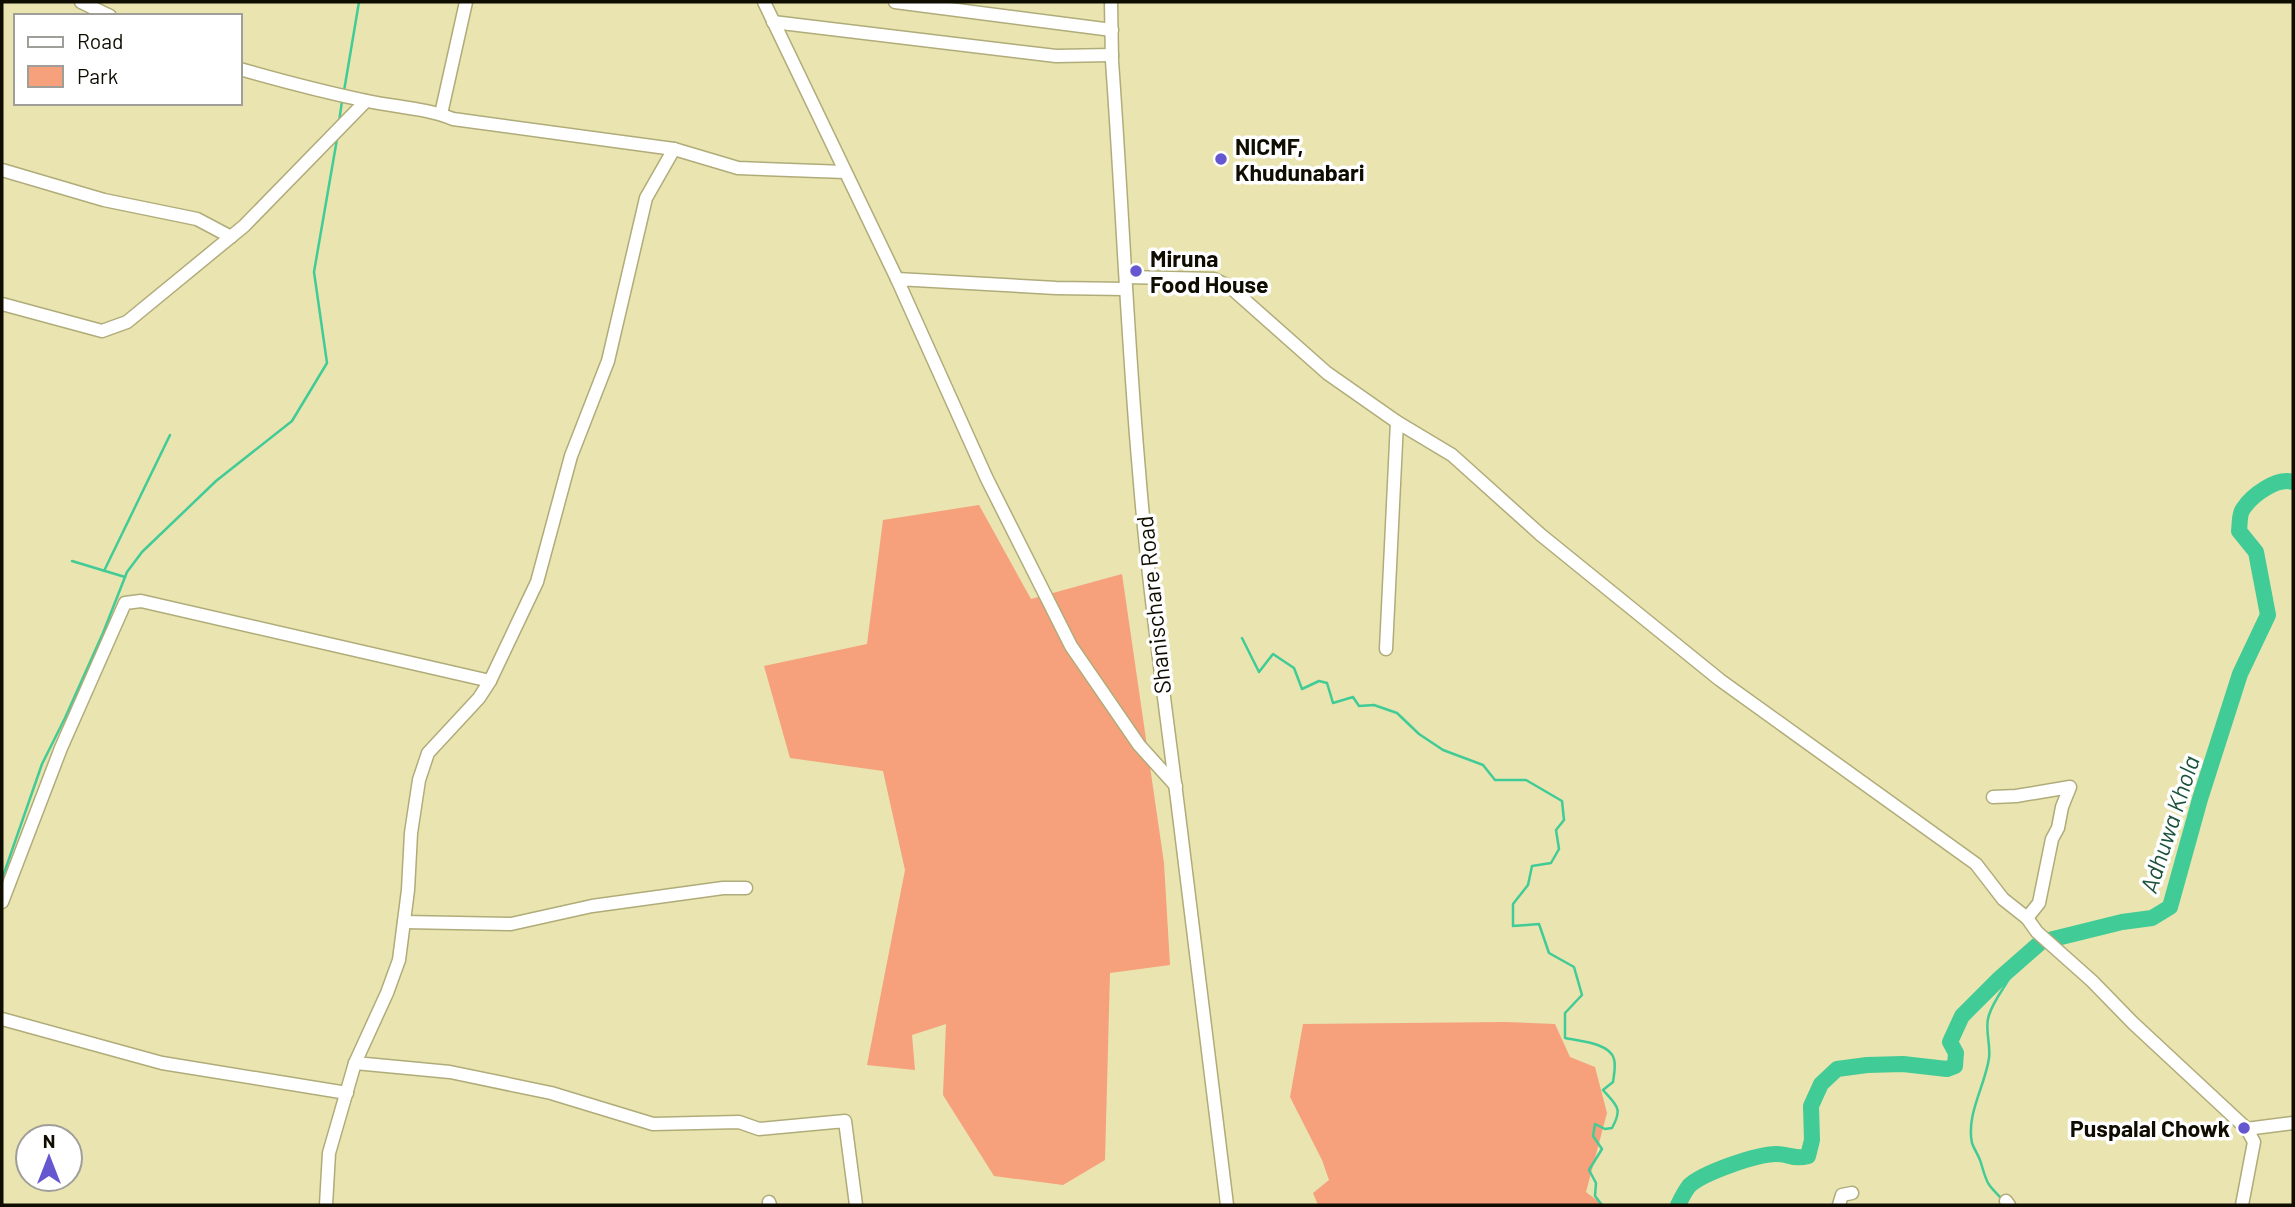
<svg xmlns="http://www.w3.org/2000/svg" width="2295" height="1207" viewBox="0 0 2295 1207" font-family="Barlow,sans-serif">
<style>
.green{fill:#f6a07c}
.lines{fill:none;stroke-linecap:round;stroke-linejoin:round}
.stream{stroke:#41cb96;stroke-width:2.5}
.river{stroke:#41cb96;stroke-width:16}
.minor-casing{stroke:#b0ac79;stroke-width:15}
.minor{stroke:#fff;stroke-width:12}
.poi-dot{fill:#6457d0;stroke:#fff;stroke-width:2.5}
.labels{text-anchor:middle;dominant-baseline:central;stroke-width:7;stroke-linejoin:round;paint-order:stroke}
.poi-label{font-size:23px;font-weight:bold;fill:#0f0c00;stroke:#fff;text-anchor:start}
.street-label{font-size:23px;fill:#0f0c00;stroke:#fff}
.water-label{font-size:24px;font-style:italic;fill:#1b523c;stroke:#fff}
</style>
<rect width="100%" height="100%" fill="#e9e4b0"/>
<g class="green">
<polygon points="979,505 1031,599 1122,574 1164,863 1170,965 1110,973 1105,1160 1063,1185 994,1176 943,1095 946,1024 912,1035 915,1070 867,1065 905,870 883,771 790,758 764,666 867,644 883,520"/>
<polygon points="1505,1022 1555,1024 1570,1057 1595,1067 1607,1113 1586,1192 1603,1205 1318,1205 1313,1193 1329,1180 1322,1160 1290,1097 1303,1024"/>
</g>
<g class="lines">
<g class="stream">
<polyline points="344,91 359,2"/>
<polyline points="339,122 342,101"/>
<polyline points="72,561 125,577"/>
<polyline points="104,571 170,435"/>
<path d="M1242,638L1259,672L1273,654L1294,668L1302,689L1319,681L1327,683L1333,703L1353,697L1359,706L1374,705L1397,713L1419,734L1443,750L1483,765L1495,780H1526L1562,801L1564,820L1556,830L1559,849L1551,863L1532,866L1528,885L1513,904V926L1539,924L1549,953L1574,967L1582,995L1565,1013V1038C1579,1041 1610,1043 1614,1059C1616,1066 1614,1075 1613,1082L1603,1090C1617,1106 1623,1108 1612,1128L1605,1129L1595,1124L1593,1136L1602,1149L1589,1170L1596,1183L1595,1196L1602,1205"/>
<polyline points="2,879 42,764 65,718 103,633 127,572 142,552 216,481 292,421 327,363 314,272 337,139"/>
<path d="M2002,1199C1986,1183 1987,1183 1981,1163C1979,1156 1974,1149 1972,1143C1966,1114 1985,1086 1989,1058C1991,1044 1984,1028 1989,1015C1995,996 2010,982 2017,963"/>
</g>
<path class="river" d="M1678,1205C1681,1199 1685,1191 1689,1186C1702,1173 1757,1154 1776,1154C1790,1154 1794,1160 1808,1156L1812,1140L1811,1106L1821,1084L1837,1069L1867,1065L1903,1064L1947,1069L1955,1066L1956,1053L1950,1042L1962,1016L2000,978L2041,942L2122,922L2152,918L2170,907L2200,799L2240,674L2268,615L2256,552L2239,531C2240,524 2239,514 2243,509C2252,495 2277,477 2293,482"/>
<defs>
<g id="minor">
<polyline points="81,2 110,16"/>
<polyline points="764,2 897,279"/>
<polyline points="895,2 1112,30"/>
<path d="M1111,2L1112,61C1122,198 1127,335 1139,471C1148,586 1165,701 1179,815C1196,945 1210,1075 1227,1205"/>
<polyline points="773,22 1056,56 1112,55"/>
<path d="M240,69C282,81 324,92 367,101C396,107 426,108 453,119L674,149L738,168L845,172"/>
<polyline points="441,114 466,2"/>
<polyline points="2,170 104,200 197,219 231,237"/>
<polyline points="1126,277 1214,279 1230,287 1327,373 1397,422 1452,455 1541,535 1720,680 1976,864 2003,899 2027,918 2037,932 2092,981 2133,1023 2247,1129 2254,1142 2242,1205"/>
<polyline points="1126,289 1056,288 897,279 987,479 1071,646 1139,745 1176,786"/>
<polyline points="2,304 102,331 127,322 244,226 366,101"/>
<polyline points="1386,649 1397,422"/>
<polyline points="1993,797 2016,796 2070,787 2062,807 2058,828 2052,839 2039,903 2027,918"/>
<polyline points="2,902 61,748 125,603 141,601 490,681"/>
<polyline points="404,922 511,924 592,906 723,888 746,888"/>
<polyline points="2,1019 162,1063 347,1093"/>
<polyline points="355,1063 450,1072 551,1093 653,1124 739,1122 759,1129 845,1121 856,1205"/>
<polyline points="2246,1129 2293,1123"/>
<polyline points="2006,1201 2009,1205"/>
<polyline points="769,1202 770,1205"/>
<polyline points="326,1205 329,1153 355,1063 387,993 399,960 408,890 411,833 419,780 428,753 479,698 490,681 537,582 571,456 608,361 646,198 674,149"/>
<polyline points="1839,1205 1842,1195 1852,1193"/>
</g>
</defs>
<use href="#minor" class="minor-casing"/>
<use href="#minor" class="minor"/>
</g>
<g class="poi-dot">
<circle cx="1221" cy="159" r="7"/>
<circle cx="1136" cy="271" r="7"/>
<circle cx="2244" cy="1128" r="7"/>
</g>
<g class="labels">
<g class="poi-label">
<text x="1235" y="146">NICMF,<tspan x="1235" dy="26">Khudunabari</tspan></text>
<text x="1150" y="258">Miruna<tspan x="1150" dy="26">Food House</tspan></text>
<text x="2230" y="1128" text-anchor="end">Puspalal Chowk</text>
</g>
<g class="street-label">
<text transform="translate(1153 605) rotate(-96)">Shanischare Road</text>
</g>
<g class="water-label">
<text transform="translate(2169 824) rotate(-72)">Adhuwa Khola</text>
</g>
</g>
<rect width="2295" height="1207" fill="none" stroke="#0f0c00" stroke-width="7"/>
<rect x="14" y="14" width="228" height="91" fill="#ffffff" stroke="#9f9e99" stroke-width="2"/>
<rect x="28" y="37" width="35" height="10" fill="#ffffff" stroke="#9f9e99" stroke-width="2"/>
<text x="77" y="49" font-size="21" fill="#0f0c00">Road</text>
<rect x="28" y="66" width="35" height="21" fill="#f6a07c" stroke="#9f9e99" stroke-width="2"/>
<text x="77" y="84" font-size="21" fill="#0f0c00">Park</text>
<g transform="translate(49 1158)"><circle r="33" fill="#ffffff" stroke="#9f9e99" stroke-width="2"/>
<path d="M0-5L12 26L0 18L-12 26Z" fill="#6457d0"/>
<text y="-10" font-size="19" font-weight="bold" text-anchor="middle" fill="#0f0c00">N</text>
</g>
</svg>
